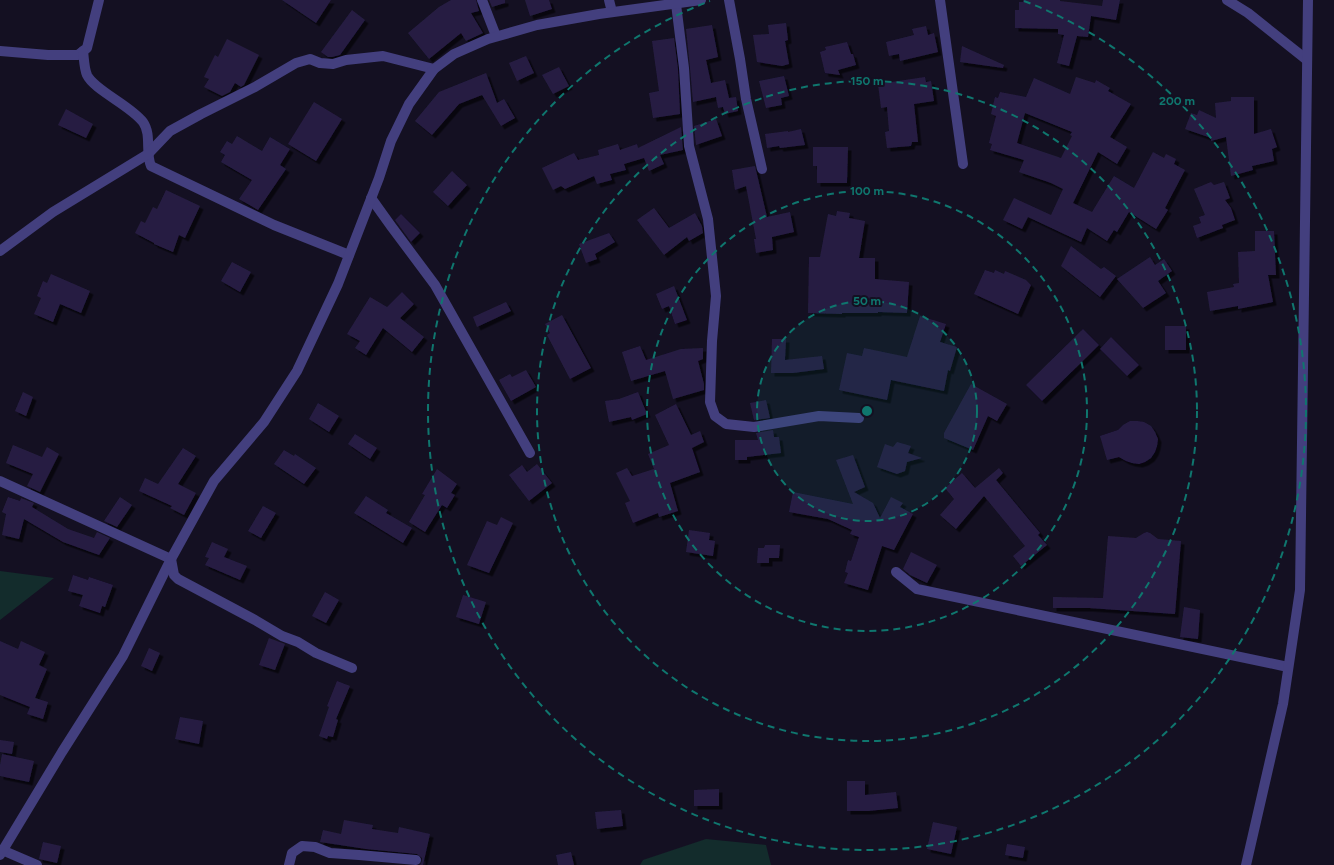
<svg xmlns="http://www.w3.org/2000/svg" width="1334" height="865" viewBox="0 0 1334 865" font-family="Figtree,sans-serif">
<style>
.green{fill:#132c2c}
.building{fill:#261d42;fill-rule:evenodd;filter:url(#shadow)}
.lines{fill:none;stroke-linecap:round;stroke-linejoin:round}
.minor{stroke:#433f7e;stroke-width:10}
.tertiary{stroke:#433f7e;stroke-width:10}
.ring{fill:none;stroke:#0f766e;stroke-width:2;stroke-dasharray:7 5}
.centre{fill:#0f766e;stroke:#141022;stroke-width:2}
.ring-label{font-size:12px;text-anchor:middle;font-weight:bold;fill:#0f766e;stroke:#141022;stroke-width:4;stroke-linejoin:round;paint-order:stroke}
</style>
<defs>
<filter id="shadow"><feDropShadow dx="3.5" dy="3.5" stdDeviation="0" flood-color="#0009"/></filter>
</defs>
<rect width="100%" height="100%" fill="#141022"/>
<g class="green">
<polygon points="0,571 54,578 0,620"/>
<polygon points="706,839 766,845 771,865 640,865 643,860"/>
</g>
<g class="building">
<polygon points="282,0 331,0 316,23"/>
<polygon points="451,0 476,0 479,11 471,13 483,33 466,41 461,33 429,59 408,33 439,7"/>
<polygon points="489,0 505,0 505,3 492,7"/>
<polygon points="525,0 549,0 552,9 530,16"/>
<polygon points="1023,0 1060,0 1060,1 1102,6 1103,0 1120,0 1116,20 1091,16 1088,37 1077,36 1069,66 1057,63 1064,35 1058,34 1058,29 1015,28 1015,10 1019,10 1019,2 1023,2"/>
<polygon points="352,10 365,20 340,55 332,57 328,57 321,52"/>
<polygon points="786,23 788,40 785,41 789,64 782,66 757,62 753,35 769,34 768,25"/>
<polygon points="712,25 718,57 706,60 711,83 725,80 729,98 736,97 738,111 725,114 723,107 718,108 716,97 693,102 690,68 686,29"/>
<polygon points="926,26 928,35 934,33 938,52 900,61 899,54 889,56 886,42 914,35 912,29"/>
<polygon points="674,38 678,69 680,114 653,118 649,93 659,91 652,41"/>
<polygon points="227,39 259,55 244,85 241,87 235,83 230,92 222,96 204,87 209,79 204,77 215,55 218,57"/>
<polygon points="847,42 851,54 853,54 856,65 838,70 840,75 825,73 820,52 826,50 825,47"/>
<polygon points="962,46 1004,65 1003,68 960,62"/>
<polygon points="526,56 534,73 517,81 509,63"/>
<polygon points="559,67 569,86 553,94 542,75"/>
<polygon points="486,73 497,103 504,99 515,118 501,126 482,95 459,104 432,135 415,121 439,92"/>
<polygon points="784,76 789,96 781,98 782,105 766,108 759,81"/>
<polygon points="925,77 926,82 931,81 934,101 914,104 918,142 912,142 911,146 887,148 885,132 889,131 887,107 881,108 878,84"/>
<path d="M1076,77L1095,83L1096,80L1110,88L1108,91L1131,104L1110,137L1127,147L1117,164L1098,152L1073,203L1092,212L1114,176L1134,188L1153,152L1164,158L1166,154L1176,159L1174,164L1185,170L1165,208L1168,210L1156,229L1129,212L1117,232L1114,230L1107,241L1087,228L1081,242L1028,217L1022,229L1003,220L1014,198L1051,215L1063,189L1051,183L1019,172L1024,160L990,150L992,144L989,143L996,116L991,114L995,97L998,98L1000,92L1026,97L1034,78L1070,94ZM1025,113L1072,132L1070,135L1072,136L1061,158L1017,143Z"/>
<polygon points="1231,97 1254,97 1254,134 1271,129 1277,147 1272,149 1274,161 1252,166 1253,170 1231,176 1226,137 1211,141 1211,138 1185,129 1191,113 1197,115 1199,110 1216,118 1215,103 1231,101"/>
<polygon points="314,102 342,119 316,161 288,144"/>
<polygon points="66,109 93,124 86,138 58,125"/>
<polygon points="716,119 722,136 696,145 694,126"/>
<polygon points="681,127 683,150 660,155 664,164 649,171 644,158 624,164 626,170 610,174 612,180 597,184 594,176 565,189 561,186 553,190 542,168 574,153 578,160 599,155 598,150 618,144 620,150 637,144 638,148"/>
<polygon points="801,129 805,145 780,148 779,146 767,148 765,134 788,131 788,132"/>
<polygon points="237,136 262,151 270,137 290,149 280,165 286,169 258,210 239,199 252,180 221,162 225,155 220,152 227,141 232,144"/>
<polygon points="813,147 848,147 847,183 817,183 817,166 813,166"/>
<polygon points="755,166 767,217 790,212 794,232 772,237 773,250 756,253 754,239 756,239 746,186 735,190 732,170"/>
<polygon points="452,171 467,185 448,206 433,192"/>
<polygon points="1211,182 1214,185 1224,182 1230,198 1225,200 1231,208 1235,220 1222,225 1223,228 1197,238 1193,226 1201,223 1199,217 1205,215 1194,189"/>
<polygon points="166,190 200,206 185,238 179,235 173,252 154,244 154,243 135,233 141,221 145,223 153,207 157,209"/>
<polygon points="654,208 669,228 695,213 702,226 703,233 689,241 687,237 664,255 637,220"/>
<polygon points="837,211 850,213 849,218 865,221 859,258 875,258 875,279 909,282 907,313 878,312 878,313 842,313 842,314 808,313 809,257 820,257 828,214 836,216"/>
<polygon points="401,214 420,233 411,242 395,220"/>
<polygon points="1255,231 1274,231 1276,275 1268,275 1273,302 1238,309 1238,306 1210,311 1207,292 1234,287 1233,284 1239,283 1238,252 1255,251"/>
<polygon points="609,233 615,242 595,254 597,259 586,263 579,244"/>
<polygon points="1071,246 1101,269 1104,267 1116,276 1100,297 1061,266"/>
<polygon points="1150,257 1155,265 1164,259 1172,271 1158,281 1166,293 1143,308 1117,279"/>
<polygon points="232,262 251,272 240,292 221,281"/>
<polygon points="985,270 994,273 995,270 1004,274 1005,271 1026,280 1031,285 1018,314 974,294"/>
<polygon points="51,274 90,291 81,313 60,304 53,322 34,314 41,298 37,296 43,281 47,283"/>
<polygon points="674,286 687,320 675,324 669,306 662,309 656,294"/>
<polygon points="402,292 414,304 400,318 424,337 412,352 383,328 366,355 355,348 360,341 347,334 370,297 387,307"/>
<polygon points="506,302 511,311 477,327 473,317"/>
<polygon points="562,315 591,368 570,379 547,335 550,333 545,324"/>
<polygon points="920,316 946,324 940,342 957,347 950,371 948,370 944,391 891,380 887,400 839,390 847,353 862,356 864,348 907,357"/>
<rect x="1165" y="326" width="21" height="24"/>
<polygon points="1083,329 1099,345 1042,401 1026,385"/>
<polygon points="1111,337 1139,365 1127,376 1100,349"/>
<polygon points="772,339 786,339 785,360 822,356 824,369 793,373 771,373"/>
<polygon points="640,346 646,360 681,349 703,348 703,359 698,361 704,384 704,390 673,399 665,371 631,381 622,352"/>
<polygon points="526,370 536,387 511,401 499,380 510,374 512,377"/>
<polygon points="971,384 1007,404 997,421 988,416 973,450 944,438 944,433"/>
<polygon points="23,392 33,397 26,416 15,411"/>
<polygon points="638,392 647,414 632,420 631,417 609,422 605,401 619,399"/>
<polygon points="766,400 770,418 754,420 750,403"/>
<polygon points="318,403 339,416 329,432 309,419"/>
<polygon points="676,404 691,435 700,431 704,442 692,448 700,472 670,483 678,511 659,517 658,513 633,523 625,503 630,501 616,473 627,468 632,476 654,469 648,454 669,445 655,415"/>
<polygon points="1130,421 1137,421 1144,422 1151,426 1155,432 1158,439 1157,446 1155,452 1151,458 1145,462 1139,464 1132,463 1126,461 1119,457 1107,460 1100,436 1118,430 1123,425"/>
<polygon points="773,430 774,437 779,437 781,453 747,457 747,460 735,460 735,440 758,440 756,433"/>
<polygon points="355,434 377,448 370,459 348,444"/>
<polygon points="897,442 911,446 908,453 922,458 907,462 905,471 897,474 877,467 885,444 893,447"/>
<polygon points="13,445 42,457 47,447 59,454 40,492 27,486 33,474 6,463"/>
<polygon points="183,448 196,456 178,484 196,493 184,515 170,508 172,506 139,491 145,478 158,484"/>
<polygon points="284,450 294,456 295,454 316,468 304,484 274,464"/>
<polygon points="853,455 865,487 854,492 873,503 880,518 891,497 903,503 900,507 913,514 894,550 882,546 868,590 844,583 848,573 845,572 848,560 851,561 859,537 850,534 852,530 828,519 789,512 793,492 853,504 836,460"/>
<polygon points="537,464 552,483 529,501 509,475 522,465 527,472"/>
<polygon points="999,468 1003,473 996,480 1040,533 1038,535 1047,545 1021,566 1013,556 1025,546 984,496 956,529 940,515 954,499 945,488 962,473 975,488"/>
<polygon points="437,469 457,484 451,493 455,495 447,508 442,505 425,532 409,522 425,495 422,494"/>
<polygon points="366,496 388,510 386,513 412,528 403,543 354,513"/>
<polygon points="8,497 20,501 21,498 34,503 32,507 68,529 94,538 97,532 110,538 99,555 63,542 24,519 19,539 2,535 6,514 2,512"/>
<polygon points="120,497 132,505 117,527 104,521"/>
<polygon points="263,506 276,513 261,538 248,531"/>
<polygon points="501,517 513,523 489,573 467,565 487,521 497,525"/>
<polygon points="689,530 710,533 709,540 715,541 713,556 686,552"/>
<polygon points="1147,532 1150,533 1158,539 1181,541 1175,614 1089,608 1053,608 1053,597 1103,598 1108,536 1136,538 1144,533"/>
<polygon points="212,542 228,549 224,557 247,566 240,580 205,565 209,558 205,557"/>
<polygon points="765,545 780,545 779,558 769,558 769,563 757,563 758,548 764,548"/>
<polygon points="911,552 937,565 927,583 910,575 903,569"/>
<polygon points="73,575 88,580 89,577 113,585 105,607 102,606 100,613 79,606 83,595 68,591"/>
<polygon points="325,592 339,600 326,623 312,616"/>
<polygon points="463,595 486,602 479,624 456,617"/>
<polygon points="1184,607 1200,610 1198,639 1180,637"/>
<polygon points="269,638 285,644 275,670 259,665"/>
<polygon points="0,641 18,649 21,641 45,652 39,665 47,669 35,698 48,702 43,719 27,714 30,707 0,695"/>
<polygon points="149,648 160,653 152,671 141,666"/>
<polygon points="337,681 350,686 336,719 338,720 333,737 328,736 327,739 319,736 329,707 327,706"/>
<polygon points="180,717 203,721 199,744 175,739"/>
<polygon points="0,740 14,742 12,754 0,752"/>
<polygon points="2,754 34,761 29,782 0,776 0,765"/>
<polygon points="847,781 865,781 865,795 896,792 898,808 868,811 847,811"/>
<polygon points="719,789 719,806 694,806 694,790"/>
<polygon points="621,810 623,826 597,829 595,812"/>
<polygon points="344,820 373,825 372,829 398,833 399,827 430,834 423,865 420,865 422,861 422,858 417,854 366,849 320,842 323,830 341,834"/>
<polygon points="933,822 957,827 951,854 927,849"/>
<polygon points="43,842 61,846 57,863 39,859"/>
<polygon points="1007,844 1025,847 1023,858 1005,855"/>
<polygon points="571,852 574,865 558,865 556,855"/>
</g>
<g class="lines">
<g class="minor">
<polyline points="482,0 496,36"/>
<polyline points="609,0 612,12"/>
<polyline points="729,0 740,59 746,99 762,169"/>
<polyline points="940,0 963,164"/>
<polyline points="1227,0 1248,13 1307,60"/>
<polyline points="676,4 684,68 689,146 708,219 716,296 712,341 710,402 715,416 726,424 754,427 819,416 859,418"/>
<polyline points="0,51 48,55 78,55 87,48 99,0"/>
<path d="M83,51C84,58 84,68 87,75C94,90 130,105 143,122C152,135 145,152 151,166L274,225L349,255"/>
<polyline points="371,198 391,226 435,285 530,453"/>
<polyline points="0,251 53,212 148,154 170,131 201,114 255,87 296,63 310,59 320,63 333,64 346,60 383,56 434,69"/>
<polyline points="0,481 171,559 174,575 178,579 255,620 282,636 298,642 316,653 352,668"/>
<polyline points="896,572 917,589 1288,667"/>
<polyline points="2,850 37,865"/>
<polyline points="0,855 62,752 123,656 171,559 214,481 264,422 297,371 338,284 379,178 391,141 409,104 434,69 454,54 488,39 537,25 599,14 701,0"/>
<polyline points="289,865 292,853 302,846 315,847 330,853 359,855 416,860"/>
</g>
<polyline class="tertiary" points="1246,865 1283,704 1300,590 1308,0"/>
</g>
<circle cx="867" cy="411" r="110" fill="#0f766e" fill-opacity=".12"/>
<g class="ring">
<circle cx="867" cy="411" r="110"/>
<circle cx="867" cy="411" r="220"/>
<circle cx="867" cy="411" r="330"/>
<path d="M1024 1A439 439 0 1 1 710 1"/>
</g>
<circle cx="867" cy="411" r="6" class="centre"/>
<g class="ring-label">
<text x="867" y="85">150 m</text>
<text x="1177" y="105">200 m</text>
<text x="867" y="195">100 m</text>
<text x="867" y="305">50 m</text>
</g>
</svg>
